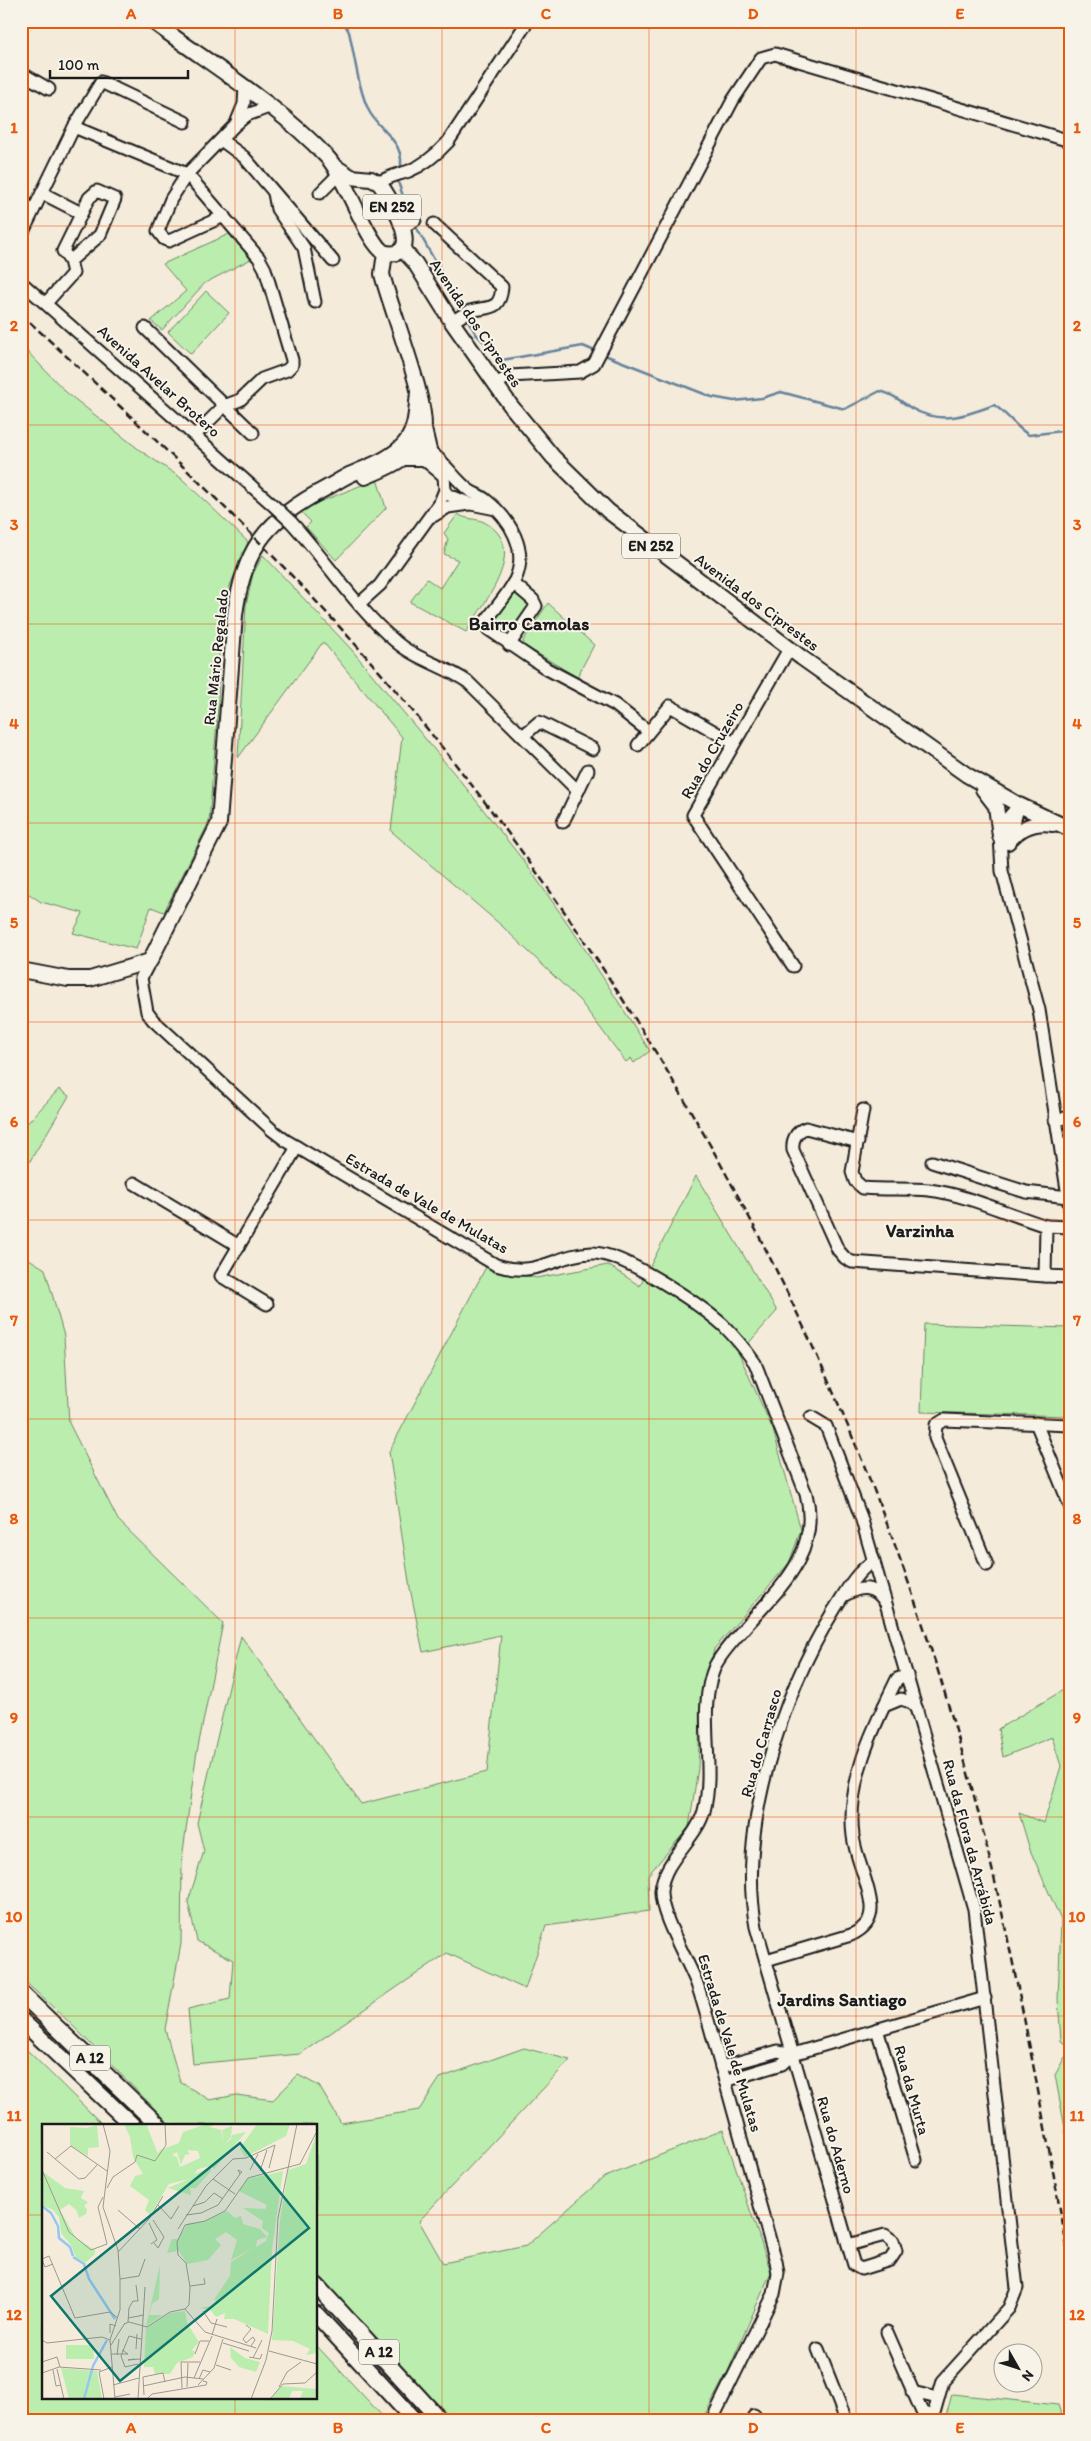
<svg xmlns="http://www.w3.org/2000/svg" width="1091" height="2441" viewBox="0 0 1091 2441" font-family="Itim,sans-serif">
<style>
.green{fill:#bbeeae;stroke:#6c8565}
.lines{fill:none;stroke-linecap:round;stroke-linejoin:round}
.stream{stroke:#65839c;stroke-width:2.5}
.minor-casing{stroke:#1c1c1c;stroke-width:15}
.major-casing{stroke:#1c1c1c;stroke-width:18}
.highway-casing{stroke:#1c1c1c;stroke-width:19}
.minor{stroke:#f7f3e8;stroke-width:11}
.major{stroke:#f7f3e8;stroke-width:14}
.highway{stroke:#f7f3e8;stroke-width:15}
.rail{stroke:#1c1c1c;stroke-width:2.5;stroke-dasharray:8 4;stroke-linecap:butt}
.minor-bridge-casing{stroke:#1c1c1c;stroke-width:15;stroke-linecap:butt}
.minor-bridge{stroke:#f7f3e8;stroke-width:11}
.grid{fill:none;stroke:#e8590c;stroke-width:1;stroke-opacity:0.55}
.labels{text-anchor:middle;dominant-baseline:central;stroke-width:4;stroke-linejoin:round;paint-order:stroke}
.shield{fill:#f7f3e8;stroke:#5e5c59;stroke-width:1}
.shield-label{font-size:15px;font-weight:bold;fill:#1c1c1c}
.street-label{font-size:16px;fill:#1c1c1c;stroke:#f7f3e8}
.neighbourhood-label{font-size:18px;font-weight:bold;fill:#1c1c1c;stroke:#f7f3e8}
.inset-river{fill:none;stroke:#95c7f1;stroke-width:2.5}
.inset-road{fill:none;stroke:#9e988e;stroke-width:1}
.view{fill:#0f766e;fill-opacity:0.15;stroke:#0f766e;stroke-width:2.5}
.inset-edge{fill:none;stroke:#1c1c1c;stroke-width:2.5}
.neatline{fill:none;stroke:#e8590c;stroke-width:2}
.grid-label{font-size:16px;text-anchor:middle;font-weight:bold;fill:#e8590c}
</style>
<rect width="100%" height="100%" fill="#f5ebda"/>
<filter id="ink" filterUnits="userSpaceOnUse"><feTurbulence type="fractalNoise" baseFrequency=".02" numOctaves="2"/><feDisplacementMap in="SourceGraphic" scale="10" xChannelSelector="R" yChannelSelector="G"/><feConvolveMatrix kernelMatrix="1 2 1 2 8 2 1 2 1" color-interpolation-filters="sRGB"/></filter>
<g filter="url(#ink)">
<g class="green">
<polygon points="229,234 251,259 205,283 162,330 151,321 186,291 163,264"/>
<polygon points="206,291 229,313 191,354 168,332"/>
<polygon points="21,345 67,393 141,451 181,478 248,542 220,610 218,707 209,822 164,912 151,907 136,949 73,933 83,913 41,902 29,894 21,892"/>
<polygon points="377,479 386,508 336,560 306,527 311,522 301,512 307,507"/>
<path d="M458,514C466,520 476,518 484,522C532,548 483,603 466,632L410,602L427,579L440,588L458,560L444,554L448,539L444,533Z"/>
<polygon points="263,555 351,649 467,789 526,864 575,934 650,1051 634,1063 631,1058 626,1062 580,1001 502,926 391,831 402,737 323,642 238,758 246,605 253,574"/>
<polygon points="515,592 528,602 530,605 508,636 491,625 492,618 512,593"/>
<polygon points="548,603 594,645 577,677 525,646 523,641"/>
<polygon points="59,1089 69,1096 21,1176 21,1130"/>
<polygon points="696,1176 777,1311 739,1354 773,1430 801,1530 789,1563 714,1649 700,1721 698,1768 689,1827 648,1875 649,1911 546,1926 525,1989 447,1953 300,2054 193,2064 188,2009 230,1999 233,1960 197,1941 188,1902 204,1851 197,1823 241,1636 361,1804 487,1772 501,1635 423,1652 410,1588 389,1452 486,1267 536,1278 608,1265 640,1286"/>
<polygon points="21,1254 45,1269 64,1336 69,1423 118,1520 223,1623 196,1757 182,1859 181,1944 165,2029 180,2082 210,2100 236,2095 273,2100 298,2075 319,2086 341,2123 419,2110 440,2078 524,2048 570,2060 419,2221 443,2263 526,2246 603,2178 723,2130 771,2272 728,2371 702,2420 452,2420 316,2273 316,2125 171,2125 67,2020 21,1978"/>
<polygon points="924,1324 1070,1328 1070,1416 921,1412"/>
<polygon points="1070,1686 1070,2046 1061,2041 1058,1999 1061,1920 1030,1850 1019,1813 1044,1823 1061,1766 1052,1737 1003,1757 998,1729"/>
<polygon points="21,2044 103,2125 44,2125 44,2397 316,2397 316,2345 386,2420 21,2420"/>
<polygon points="1065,2057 1070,2059 1070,2155 1055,2075"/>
<polygon points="952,2394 1058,2405 1063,2420 945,2420"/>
</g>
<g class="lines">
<g class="stream">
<path d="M343,21L349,32C355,57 358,88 369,111C380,132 407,142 400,171"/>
<polyline points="399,179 398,182 411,218"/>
<polyline points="415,225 463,312"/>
<polyline points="466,317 476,334 502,360 583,346 597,352"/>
<path d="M602,354L712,397L734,401L762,398L781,392L845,409L880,391C894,395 899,400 911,408C940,425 965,416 994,405C1008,414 1015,427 1029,435L1070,430"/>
</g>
<defs>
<g id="minor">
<polyline points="21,73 49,89"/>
<polyline points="237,121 244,104 245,86"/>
<polyline points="74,127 101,82 185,122"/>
<polyline points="221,140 244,157 333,261"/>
<path d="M379,183C388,176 398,175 409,171C424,165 437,154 448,142L528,21"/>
<polyline points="42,193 81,213"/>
<polyline points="274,193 277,209 304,248 315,302"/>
<polyline points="320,193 339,174"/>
<polyline points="224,216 169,241 164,239 158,231 171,199 187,174 235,125 247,115 269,107"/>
<path d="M434,224L502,287C500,312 488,306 470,311C464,314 458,318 452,322"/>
<polyline points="403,227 415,220"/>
<polyline points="21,236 74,127 187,174 259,258 265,269 292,360 292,365 287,370 262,379 240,400 224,406 195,435"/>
<polyline points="21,282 274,506"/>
<polyline points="46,303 73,273 70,261 63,251 89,198 97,191 115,199 100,235 70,261"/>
<polyline points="145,328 253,433"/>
<polyline points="495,384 510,376 580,372 594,364 733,100 761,58 775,54 1070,141"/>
<path d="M422,447C442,456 452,478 470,491C475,494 481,496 486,500C510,519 529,550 515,580C508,595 495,608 486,621L488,629L547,669L615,705L648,731"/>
<polyline points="416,453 444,476"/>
<polyline points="444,493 471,504 496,509"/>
<polyline points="433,516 448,507 469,504"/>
<path d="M291,522C326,560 355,607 395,641C415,659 445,666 468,682L578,791"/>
<polyline points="360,603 380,585 440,502 445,490 443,463"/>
<polyline points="509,645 536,606 533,600 513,583"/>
<polyline points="789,649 693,815 793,966"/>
<polyline points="523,736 539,722 593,749"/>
<polyline points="638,745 670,706 734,743"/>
<polyline points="1019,805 1005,821 1000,836 1002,871 1039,1010 1070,1209"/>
<polyline points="563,822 588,770"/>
<polyline points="1009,840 1019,805"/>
<path d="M150,961L141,978L147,1012L153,1020L272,1130L285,1140L496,1265C539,1279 554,1254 592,1253C623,1252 699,1304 723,1325C735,1337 745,1349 755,1363L806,1494C822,1555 776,1591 740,1633C731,1643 721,1654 715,1666C696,1711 716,1765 704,1811C696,1840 663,1860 661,1891C660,1915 688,1960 697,1984C708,2017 716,2051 726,2084C742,2143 759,2202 776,2261L778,2273L774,2294L712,2420"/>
<path d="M863,1110L852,1172L855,1181L863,1188C885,1190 907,1188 929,1190C969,1195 1007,1214 1046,1226"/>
<polyline points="1055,1120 1070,1117"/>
<path d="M858,1142L806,1128C796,1131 792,1140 793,1150L838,1250L845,1258L852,1262L1045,1276"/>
<polyline points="932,1162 1026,1192 1068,1197"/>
<polyline points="134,1183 239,1246"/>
<polyline points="1070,1227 1046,1226 1045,1276 1070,1277"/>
<polyline points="267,1304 221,1276 297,1147"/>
<polyline points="811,1417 826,1426 861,1517 974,1909 1017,2288 1009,2308 943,2381 932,2420"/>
<polyline points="1036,1423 1070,1506"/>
<polyline points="987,1565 935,1438 936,1425 944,1420 1070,1425"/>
<path d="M845,1595C861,1586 874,1585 885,1602"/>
<polyline points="884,1706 901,1699 910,1702 917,1709"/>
<path d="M766,1960L851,1935C864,1929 872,1921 871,1906C869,1882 856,1860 853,1836C846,1782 874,1726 897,1679L907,1675"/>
<polyline points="877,2029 916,2160"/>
<polyline points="721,2067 778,2051 793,2054 985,1998"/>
<polyline points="725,2081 782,2064 793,2054"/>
<path d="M848,2245L885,2235L893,2241L896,2251L890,2260L861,2269L854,2265L848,2245L756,1927C737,1829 782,1694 834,1610C845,1593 856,1571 874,1561"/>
<polyline points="887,2332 922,2412 933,2417"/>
<polyline points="818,2349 846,2420"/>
<polyline points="912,2392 938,2398"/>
<polyline points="754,2416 759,2420"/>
</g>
<g id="major">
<path d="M152,21C211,65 276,103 327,157C346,177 367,244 385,253C428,260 389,196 379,183L371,179L351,177L334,166"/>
<polyline points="402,249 415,263 452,322 511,406 553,457 608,511 802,658 967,775 1019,805 1070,829"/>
<polyline points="424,429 429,450"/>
<polyline points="405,458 422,458"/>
<path d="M365,477C389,467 413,458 423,432C431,409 389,304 382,274L385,253"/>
<polyline points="983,789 996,806 1000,836"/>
<path d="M1008,842C1019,828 1035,821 1053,824"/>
<path d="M21,970L68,979H90L150,961L219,823L235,615C243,552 264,522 319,492C329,487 339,480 349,475C367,467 392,459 405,443C417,428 416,409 418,392"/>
</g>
<g id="highway">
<polyline points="21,1993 158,2125"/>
<polyline points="21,2020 132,2125"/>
<polyline points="316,2285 440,2420"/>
<polyline points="316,2314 414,2420"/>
</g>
</defs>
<use href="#minor" class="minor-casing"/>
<use href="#major" class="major-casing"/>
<use href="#highway" class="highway-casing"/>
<use href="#minor" class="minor"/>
<use href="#major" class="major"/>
<use href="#highway" class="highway"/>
<path class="rail" d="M21,314C160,443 300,573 420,720C658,1011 841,1346 949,1707C1004,1889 1035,2076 1070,2263"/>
<defs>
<polyline id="minor-bridge" points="274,506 291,522"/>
</defs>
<use href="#minor-bridge" class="minor-bridge-casing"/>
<use href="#minor-bridge" class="minor-bridge"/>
</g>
</g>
<path class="grid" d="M235,21V2125M442,21V2420M649,21V2420M856,21V2420M21,226H1070M21,425H1070M21,624H1070M21,823H1070M21,1022H1070M21,1220H1070M21,1419H1070M21,1618H1070M21,1817H1070M21,2016H1070M21,2215H44M316,2215H1070M235,2397V2420"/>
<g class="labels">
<g class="shield">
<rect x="363" y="194.5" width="58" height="25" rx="4"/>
<rect x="622" y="533.5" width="58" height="25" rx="4"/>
<rect x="70" y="2045.5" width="40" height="25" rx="4"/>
<rect x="359" y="2339.5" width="40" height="25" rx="4"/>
</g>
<g class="shield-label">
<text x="392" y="207">EN 252</text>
<text x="651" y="546">EN 252</text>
<text x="90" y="2058">A 12</text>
<text x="379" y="2352">A 12</text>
</g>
<g class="street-label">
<text transform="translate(476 323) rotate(56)">Avenida dos Ciprestes</text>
<text transform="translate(159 381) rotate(42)">Avenida Avelar Brotero</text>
<text transform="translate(757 602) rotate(37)">Avenida dos Ciprestes</text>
<text transform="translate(216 657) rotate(-84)">Rua Mário Regalado</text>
<text transform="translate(712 750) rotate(-60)">Rua do Cruzeiro</text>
<text transform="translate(427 1203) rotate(30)">Estrada de Vale de Mulatas</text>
<text transform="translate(761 1743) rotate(-74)">Rua do Carrasco</text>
<text transform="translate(970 1842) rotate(75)">Rua da Flora da Arrábida</text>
<text transform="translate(730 2043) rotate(73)">Estrada de Vale de Mulatas</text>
<text transform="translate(912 2090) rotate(74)">Rua da Murta</text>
<text transform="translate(836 2145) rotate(74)">Rua do Aderno</text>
</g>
<g class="neighbourhood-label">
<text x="529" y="624">Bairro Camolas</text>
<text x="920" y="1231">Varzinha</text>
<text x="842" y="2000">Jardins Santiago</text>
</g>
</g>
<g transform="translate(42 2124)">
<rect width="275" height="275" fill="#f5ebda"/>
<path d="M82,0H108L105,2L116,30L118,26L137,19L141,8L165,0H174L168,3L179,6L182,19L180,6L190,2L189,13L183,20L189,15L190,11L204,8L172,45L169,42L156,45L152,50L169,43V47L154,64H148L149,71L126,64L147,55L127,60L108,91L103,86L107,76L88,62L93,52L101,50L91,33L88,13ZM145,26L156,27L158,34L138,43L135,33L130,31L135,28L139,41L143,31L148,30ZM215,0H248L244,12L203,33L198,24ZM55,1L57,23L46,24V33L28,21V3L45,4ZM274,11L275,229L264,231L268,225L251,217L230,216L238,96L246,46L264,40ZM0,47L23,64L42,67L39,74L46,78L42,82L45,85L44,90L37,94L34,86L27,80L18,86L34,114L53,126V130L43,139L34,134L29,121L19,109L17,93L11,86L0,81ZM241,47L230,125L226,210L192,195H182L183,189L174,193L168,186L158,184L174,181L173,174L188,152L189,138L213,123L189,136L195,116L184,108L173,115L179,121L166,136L145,140L137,127L125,129L130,115H136L146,99L161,98L185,87L193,94L199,92L201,100L218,105L225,113L215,116L214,123L224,117L227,109L220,104L221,97L201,84L223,85L225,81L197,67L205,55ZM118,141L117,175L110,180L107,191H121L104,202ZM143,187L145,199L157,218L150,226L153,228L151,233L135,239L128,250H113L111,243H102L104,204L128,189ZM24,221H51L52,235H24ZM188,223L203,234L218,238L214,248L197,243L189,234ZM19,244L55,247L60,275H27ZM239,262L275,265V269L273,275H258L261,267H250L247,275H229Z" fill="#bbeeae" fill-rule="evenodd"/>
<path class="inset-river" d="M0,82L9,89L16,102L17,114L28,123L31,132M31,133L42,140L47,155L73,195M42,275L51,242L65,216"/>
<path class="inset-road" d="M61,0L68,27L61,83L76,126L78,155V186L68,216L73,275M5,28L37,55L43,54L55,41M13,35L29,22L65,47M227,44L233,21M0,46L27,108L49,126L65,120L56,83L61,73M208,46L216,30M218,47L225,26M171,55L193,70M65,64L71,53L93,38L95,31L113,37L124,21L123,0M116,81L129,95L137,82M151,82L163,78L172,69L181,75M76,86L98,105M144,91L159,89L176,81L198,50L196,46L200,48L198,50M111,96L122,113L116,124L112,119M107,99L115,116L109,120M136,105L164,62L191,35L204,34L233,21M76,128L107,95L121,72M0,135L7,132L33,194L68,188L76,194M0,136L3,143L11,140M78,155L97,152L103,135M94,161L96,177M148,162L163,160L162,154M143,185L147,181L148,163L144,139L136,131L135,118L143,101L163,97L183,87L206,54L258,40L274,9M161,187L169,199L185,203M86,194L102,191M86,198L87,184L91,177H96M82,200L87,198L105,203L128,188L143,185L163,208L214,224M204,201L209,205L201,215L204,219M68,209V200L74,202M170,211L175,195M0,216L5,219L60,213L68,216M181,219L207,227M204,219L211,213L213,216L209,222M69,221L83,199M94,225L95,210M227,227L275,240M69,230H86L80,226M153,230L158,217H167M75,231L77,215M207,233L218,235L220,230M211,234L220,216M93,235L86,236L98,235M0,238L15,233L18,243M139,238L140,264M139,238H158M96,240L83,243L79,232L87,212L99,215M174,241L189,246M15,245L22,275M11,246L14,262L19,261M0,249L17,243L59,246M152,254L170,212M157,255L161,246L168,248M71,261L97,254M156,261L172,244L181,215M101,262L143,253L161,255M145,263L146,239M237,263L245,248L259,238M102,271L101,253L121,249L123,258M73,273L88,270M62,275L57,248L70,243M96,275L103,163M105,275L110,270L164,261L165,258L161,257M209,275L224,236L230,207L236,94L255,0M228,275L241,260L263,259L275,248"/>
<path class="view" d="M198,19L267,104L78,257L9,172Z"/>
<rect width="275" height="275" class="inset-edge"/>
</g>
<rect width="1091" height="2441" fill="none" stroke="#f7f3e8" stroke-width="55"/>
<g transform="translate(1018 2368) rotate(129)"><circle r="24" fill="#f7f3e8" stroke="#9f9d96"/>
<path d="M0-4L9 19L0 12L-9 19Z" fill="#1c1c1c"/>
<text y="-8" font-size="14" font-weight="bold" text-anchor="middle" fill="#1c1c1c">N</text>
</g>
<path d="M50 70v8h138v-8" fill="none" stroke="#1c1c1c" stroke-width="2.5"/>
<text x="58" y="70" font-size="15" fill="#1c1c1c" stroke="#f7f3e8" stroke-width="4" paint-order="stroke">100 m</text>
<rect x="28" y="28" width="1036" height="2386" class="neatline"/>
<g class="grid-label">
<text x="131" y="19">A</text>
<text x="338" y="19">B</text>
<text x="546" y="19">C</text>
<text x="753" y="19">D</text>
<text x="960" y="19">E</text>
<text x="14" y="133">1</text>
<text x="1077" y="133">1</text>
<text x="14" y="331">2</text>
<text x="1077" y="331">2</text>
<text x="14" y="530">3</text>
<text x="1077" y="530">3</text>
<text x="14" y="729">4</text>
<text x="1077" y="729">4</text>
<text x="14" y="928">5</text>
<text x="1077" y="928">5</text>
<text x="14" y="1127">6</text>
<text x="1077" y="1127">6</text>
<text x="14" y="1326">7</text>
<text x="1077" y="1326">7</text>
<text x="14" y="1524">8</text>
<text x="1077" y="1524">8</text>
<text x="14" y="1723">9</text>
<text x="1077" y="1723">9</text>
<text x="14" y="1922">10</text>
<text x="1077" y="1922">10</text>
<text x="14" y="2121">11</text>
<text x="1077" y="2121">11</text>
<text x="14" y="2320">12</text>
<text x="1077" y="2320">12</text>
<text x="131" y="2433">A</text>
<text x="338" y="2433">B</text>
<text x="546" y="2433">C</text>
<text x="753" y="2433">D</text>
<text x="960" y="2433">E</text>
</g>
</svg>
